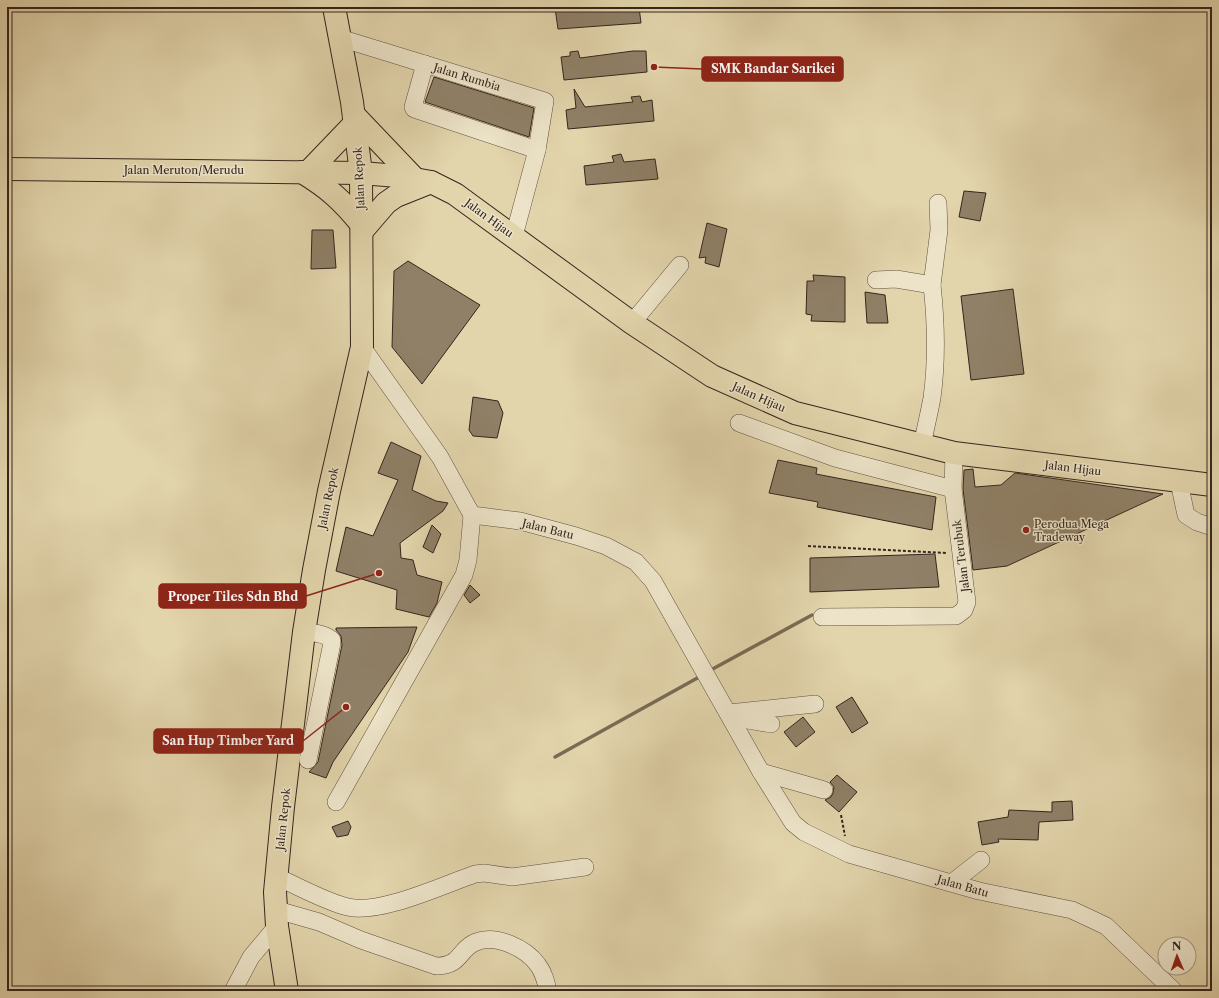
<svg xmlns="http://www.w3.org/2000/svg" width="1219" height="998" viewBox="0 0 1219 998" font-family="'Libre Caslon Text',serif">
<style>
.lines{fill:none;stroke-linecap:round;stroke-linejoin:round}
.stream{stroke:#796b55;stroke-width:3.5}
.building{fill:#8f8067;stroke:#35261d}
.minor-casing{stroke:#605240;stroke-width:18}
.major-casing{stroke:#35261d;stroke-width:24}
.path{stroke:#35261d;stroke-width:2;stroke-dasharray:3 2;stroke-linecap:butt}
.minor{stroke:#ece3c8;stroke-width:17}
.major{stroke:#e2d4ab;stroke-width:22}
.poi-dot{fill:#8f2418;stroke:#ece3c8;stroke-width:1.5}
.labels{text-anchor:middle;dominant-baseline:central;stroke-width:3;stroke-linejoin:round;paint-order:stroke}
.street-label{font-size:11px;fill:#35261d;stroke:#ece3c8}
.poi-label{font-size:11px;fill:#35261d;stroke:#ece3c8;text-anchor:start}
.leader{fill:none;stroke:#8f2418;stroke-width:1.5}
.callout-dot{fill:#8f2418;stroke:#ece3c8;stroke-width:1.5}
.callout{fill:#8f2418;stroke:#8f2418;stroke-width:1.5}
.callout-label{font-size:12px;text-anchor:middle;font-weight:bold;fill:#fff}
</style>
<rect width="100%" height="100%" fill="#e2d4ab"/>
<filter id="stains"><feTurbulence type="fractalNoise" baseFrequency=".005" numOctaves="4"/><feColorMatrix values="0 0 0 0 .2 0 0 0 0 .09 0 0 0 0 .02 0 0 0 .5 -.17"/></filter>
<radialGradient id="worn" r=".72"><stop offset=".6" stop-color="#630" stop-opacity="0"/><stop offset="1" stop-color="#630" stop-opacity=".3"/></radialGradient>
<g class="lines">
<g class="stream">
<polyline points="709,671 812,615"/>
<polyline points="555,757 701,676"/>
</g>
</g>
<g class="building">
<polygon points="566,7 639,7 641,23 558,29 555,8"/>
<polygon points="578,51 580,58 633,51 646,51 647,72 564,80 561,57 570,56 570,52"/>
<polygon points="434,77 534,108 529,137 425,102"/>
<polygon points="574,89 585,107 633,102 631,97 640,96 642,102 652,100 654,121 568,129 566,110 576,108"/>
<polygon points="621,154 624,162 655,159 658,179 586,185 584,166 614,162 612,156"/>
<polygon points="964,191 986,193 980,221 959,217"/>
<polygon points="707,223 727,229 719,267 705,263 706,257 699,258"/>
<polygon points="312,230 333,230 336,268 311,269"/>
<polygon points="408,261 480,305 422,384 392,347 394,271"/>
<polygon points="813,275 845,277 845,322 811,321 812,315 806,314 807,281 814,281"/>
<polygon points="1013,289 1024,374 971,380 961,296"/>
<polygon points="865,292 885,295 888,323 867,323"/>
<polygon points="473,397 498,401 503,413 497,438 473,436 469,430"/>
<polygon points="391,442 421,456 412,490 436,501 448,503 443,511 400,543 401,558 413,560 417,575 442,582 437,603 429,617 396,609 397,590 336,571 346,527 373,536 398,480 378,473"/>
<polygon points="778,460 817,468 816,474 936,497 932,530 817,507 818,502 769,493"/>
<polygon points="973,469 975,487 1001,485 1015,473 1163,494 1007,566 973,570 963,489 964,470"/>
<polygon points="432,525 441,534 433,553 423,547"/>
<polygon points="935,554 939,587 810,592 810,558"/>
<polygon points="470,585 480,595 470,603 464,595"/>
<polygon points="417,627 408,652 333,762 326,778 309,772 318,762 342,645 341,636 336,630 336,628"/>
<polygon points="852,697 868,723 852,733 836,707"/>
<polygon points="803,717 815,732 796,747 784,732"/>
<polygon points="837,775 857,792 839,812 825,800 831,797 833,793 834,787 830,782"/>
<polygon points="1072,801 1073,820 1039,822 1038,840 998,839 999,842 982,845 978,822 1008,817 1009,810 1052,812 1052,802"/>
<polygon points="348,821 351,827 348,835 337,837 332,827"/>
</g>
<g class="lines">
<defs>
<g id="minor">
<polyline points="340,38 545,101 537,150 514,236"/>
<polyline points="425,64 413,107 414,109 537,150"/>
<path d="M876,280L896,279L932,285C936,321 937,361 932,398C929,414 925,430 922,446"/>
<polyline points="932,285 939,230 938,203"/>
<polyline points="632,323 680,265"/>
<polyline points="362,347 440,457 472,515 520,521 576,536 606,546 636,562 653,581 761,772 793,823 804,832 849,854 979,891 1072,910 1106,926 1174,991"/>
<polyline points="739,423 835,458 953,489"/>
<polyline points="1179,482 1186,515 1197,522 1212,527"/>
<polyline points="822,617 956,616 964,610 967,602 953,489 954,453"/>
<path d="M304,632C314,633 324,633 332,640V643L308,760"/>
<polyline points="729,713 815,704"/>
<polyline points="742,719 771,724"/>
<polyline points="761,772 824,790"/>
<polyline points="336,802 464,575 468,560 472,515"/>
<path d="M277,877C298,886 326,902 348,907C379,915 443,885 475,874L484,873L512,877L585,867"/>
<polyline points="953,882 981,860"/>
<path d="M277,910L319,922L361,940L436,966C462,966 458,949 476,942C496,934 526,948 538,965C544,973 546,982 548,991"/>
<polyline points="233,991 251,957 277,926"/>
</g>
<g id="major">
<polyline points="355,116 415,179"/>
<polyline points="7,169 361,173 398,176 431,182 455,194 632,323 712,376 795,413 954,453 1212,485"/>
<path d="M302,172C328,188 342,200 362,225"/>
<polyline points="308,172 355,123"/>
<polyline points="362,231 386,203 396,196 431,182"/>
<polyline points="287,991 277,926 275,892 283,807 304,632 314,570 329,491 362,347 361,173 352,102 334,7"/>
</g>
</defs>
<use href="#minor" class="minor-casing"/>
<use href="#major" class="major-casing"/>
<g class="path">
<polyline points="808,546 946,553"/>
<polyline points="841,815 845,836"/>
</g>
<use href="#minor" class="minor"/>
<use href="#major" class="major"/>
</g>
<circle class="poi-dot" cx="1026" cy="530" r="4"/>
<g class="labels">
<g class="street-label">
<text transform="translate(467 77) rotate(17)">Jalan Rumbia</text>
<text x="184" y="170">Jalan Meruton/Merudu</text>
<text transform="translate(359 178) rotate(-93)">Jalan Repok</text>
<text transform="translate(489 218) rotate(36)">Jalan Hijau</text>
<text transform="translate(759 397) rotate(24)">Jalan Hijau</text>
<text transform="translate(1073 468) rotate(7)">Jalan Hijau</text>
<text transform="translate(328 498) rotate(-78)">Jalan Repok</text>
<text transform="translate(548 529) rotate(14)">Jalan Batu</text>
<text transform="translate(961 556) rotate(-97)">Jalan Terubuk</text>
<text transform="translate(283 819) rotate(-84)">Jalan Repok</text>
<text transform="translate(963 886) rotate(16)">Jalan Batu</text>
</g>
<g class="poi-label">
<text x="1034" y="524">Perodua Mega<tspan x="1034" dy="13">Tradeway</tspan></text>
</g>
</g>
<path class="leader" d="M654 67L702 69M379 573L306 596M346 707L303 741"/>
<g class="callout-dot">
<circle cx="654" cy="67" r="4"/>
<circle cx="379" cy="573" r="4"/>
<circle cx="346" cy="707" r="4"/>
</g>
<g class="callout">
<rect x="702" y="57" width="141" height="24" rx="4"/>
<rect x="159" y="584" width="147" height="24" rx="4"/>
<rect x="154" y="729" width="149" height="24" rx="4"/>
</g>
<g class="callout-label">
<text x="773" y="73">SMK Bandar Sarikei</text>
<text x="233" y="601">Proper Tiles Sdn Bhd</text>
<text x="228" y="745">San Hup Timber Yard</text>
</g>
<rect width="1219" height="998" fill="none" stroke="#e2d4ab" stroke-width="24"/>
<rect x="8" y="8" width="1203" height="982" fill="none" stroke="#35261d" stroke-width="2"/>
<rect x="12" y="12" width="1195" height="974" fill="none" stroke="#35261d"/>
<g transform="translate(1177 956) rotate(358)"><circle r="19" fill="#ece3c8" stroke="#a39784"/>
<path d="M0-3L7 15L0 10L-7 15Z" fill="#8f2418"/>
<text y="-6" font-size="11" font-weight="bold" text-anchor="middle" fill="#35261d">N</text>
</g>
<rect width="100%" height="100%" filter="url(#stains)"/>
<rect width="100%" height="100%" fill="url(#worn)"/>
</svg>
